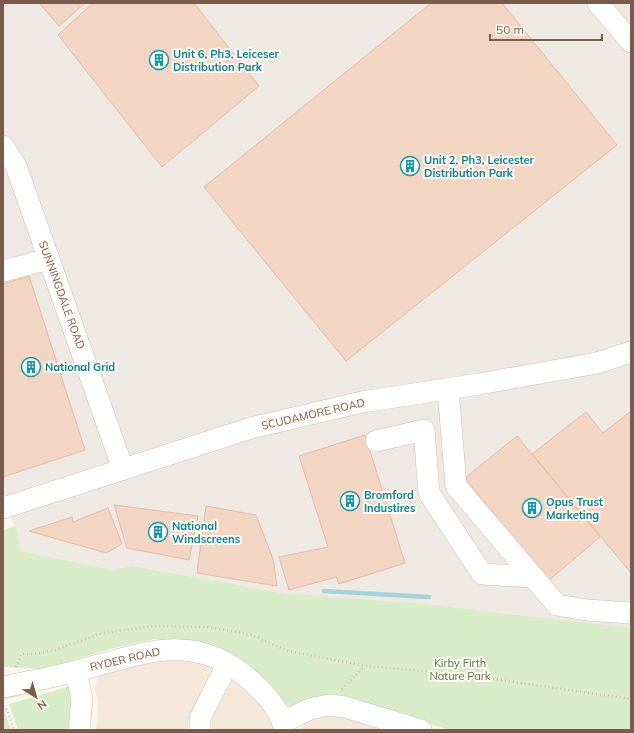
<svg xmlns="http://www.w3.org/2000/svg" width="634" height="733" viewBox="0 0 634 733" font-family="Mulish,sans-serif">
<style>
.residential{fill:#f5e8da}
.industrial{fill:#efe9e4}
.green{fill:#d8ecc9}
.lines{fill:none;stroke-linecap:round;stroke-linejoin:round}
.stream{stroke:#a5d3da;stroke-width:4.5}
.building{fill:#f3d5c3;stroke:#e6bba3}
.minor-casing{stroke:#d1beb0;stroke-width:22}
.path{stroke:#d9b8a5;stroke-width:2.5;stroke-dasharray:1 3;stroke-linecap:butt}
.minor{stroke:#fff;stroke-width:21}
.labels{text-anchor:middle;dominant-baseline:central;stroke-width:4;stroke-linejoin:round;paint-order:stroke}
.culture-label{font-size:11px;font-weight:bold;fill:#0d838f;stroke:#fffaf3;text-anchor:start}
.street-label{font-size:11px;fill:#7a5c4d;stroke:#fffaf3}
.park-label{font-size:11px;fill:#537a41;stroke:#fffaf3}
</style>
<rect width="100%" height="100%" fill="#fdf6ec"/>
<g class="residential">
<polygon points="149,657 207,663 254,692 278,730 96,730 98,705 95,687 99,671"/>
<polygon points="317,716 333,716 346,718 384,730 300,730 308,720"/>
</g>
<polygon class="industrial" points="3,3 631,3 631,630 505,613 282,593 133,566 112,570 21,551 15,526 3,503"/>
<g class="green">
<polygon points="15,526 21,551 112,570 133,566 282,593 424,604 631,628 631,730 451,730 425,723 292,708 282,703 181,642 155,639 110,649 44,669 3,667 3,530"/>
<polygon points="63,685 3,700 3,697"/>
<polygon points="74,685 79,730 18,730 9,704"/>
<polygon points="3,709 5,712 11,730 3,730"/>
</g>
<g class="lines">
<polyline class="stream" points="324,591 429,597"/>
</g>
<g class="building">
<polygon points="39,3 85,3 59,26"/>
<polygon points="93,3 194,3 259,86 162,167 58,35"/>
<polygon points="431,3 502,3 617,145 346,361 204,187"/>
<polygon points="29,276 85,450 3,477 3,284"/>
<polygon points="631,411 631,573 532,454 586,412 603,433"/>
<polygon points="365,435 405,563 339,584 336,577 289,590 279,557 328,547 299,456"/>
<polygon points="517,436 600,537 548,581 465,478"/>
<polygon points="114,505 198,516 189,560 127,548"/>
<polygon points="206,506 256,515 273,559 277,586 197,573"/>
<polygon points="108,508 122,544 106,553 29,531 72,517 73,522"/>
</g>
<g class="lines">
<defs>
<g id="minor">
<polyline points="598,3 631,42"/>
<polyline points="3,146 16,166 123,469"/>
<polyline points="3,271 49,259"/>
<polyline points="448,389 456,486 557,605 587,610 631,613"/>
<polyline points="376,441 424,430 429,493 482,574 534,577"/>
<polyline points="3,508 251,428 362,402 479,384 597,363 631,352"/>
<polyline points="76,671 82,699 79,730"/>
<path d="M3,687C28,682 53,677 77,671C142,654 194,629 251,681C266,694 280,711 285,730"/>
<polyline points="283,722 310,709 329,705 345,707 421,730"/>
<polyline points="200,730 200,718 227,665"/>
</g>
</defs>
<use href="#minor" class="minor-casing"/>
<g class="path">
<polyline points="16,667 21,654 33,654 55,650 103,633 153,626 209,627 252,635 288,651 366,666 459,674 631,699"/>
<polyline points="342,689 364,667"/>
<polyline points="3,706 7,710 14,730"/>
</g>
<use href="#minor" class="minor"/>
</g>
<defs>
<symbol id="building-ring" viewBox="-11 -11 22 22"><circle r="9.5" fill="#fffaf3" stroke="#0f9aa8" stroke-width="1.5"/><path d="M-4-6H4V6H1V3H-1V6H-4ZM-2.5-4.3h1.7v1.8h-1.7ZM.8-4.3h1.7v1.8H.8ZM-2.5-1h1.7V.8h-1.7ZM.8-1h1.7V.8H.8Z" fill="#0f9aa8"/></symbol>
</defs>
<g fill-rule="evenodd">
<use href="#building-ring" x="148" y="49" width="22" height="22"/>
<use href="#building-ring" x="399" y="155" width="22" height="22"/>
<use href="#building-ring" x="20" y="356" width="22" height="22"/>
<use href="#building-ring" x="339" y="490" width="22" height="22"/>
<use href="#building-ring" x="521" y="497" width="22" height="22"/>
<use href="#building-ring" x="147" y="521" width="22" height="22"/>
</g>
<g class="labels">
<g class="culture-label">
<text x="173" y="54">Unit 6, Ph3, Leiceser<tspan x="173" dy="13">Distribution Park</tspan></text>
<text x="424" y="160">Unit 2, Ph3, Leicester<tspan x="424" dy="13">Distribution Park</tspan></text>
<text x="45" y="367">National Grid</text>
<text x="364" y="495">Bromford<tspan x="364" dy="13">Industires</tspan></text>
<text x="546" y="502">Opus Trust<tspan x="546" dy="13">Marketing</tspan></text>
<text x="172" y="526">National<tspan x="172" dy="13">Windscreens</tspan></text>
</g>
<g class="street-label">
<text transform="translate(62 295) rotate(70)">SUNNINGDALE ROAD</text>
<text transform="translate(313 414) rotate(-13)">SCUDAMORE ROAD</text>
<text transform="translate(125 659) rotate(-13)">RYDER ROAD</text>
</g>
<g class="park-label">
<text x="460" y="663">Kirby Firth<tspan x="460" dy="13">Nature Park</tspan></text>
</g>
</g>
<rect width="634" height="733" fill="none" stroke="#7a5c4d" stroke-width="8"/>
<g transform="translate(36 697) rotate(143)" stroke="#fffaf3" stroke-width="3" paint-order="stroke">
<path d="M0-3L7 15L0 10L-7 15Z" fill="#7a5c4d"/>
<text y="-6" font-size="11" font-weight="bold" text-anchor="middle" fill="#7a5c4d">N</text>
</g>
<path d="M490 34v6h112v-6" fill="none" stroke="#7a5c4d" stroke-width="2"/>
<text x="496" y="34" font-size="12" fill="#7a5c4d" stroke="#fffaf3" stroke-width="3" paint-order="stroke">50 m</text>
</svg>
